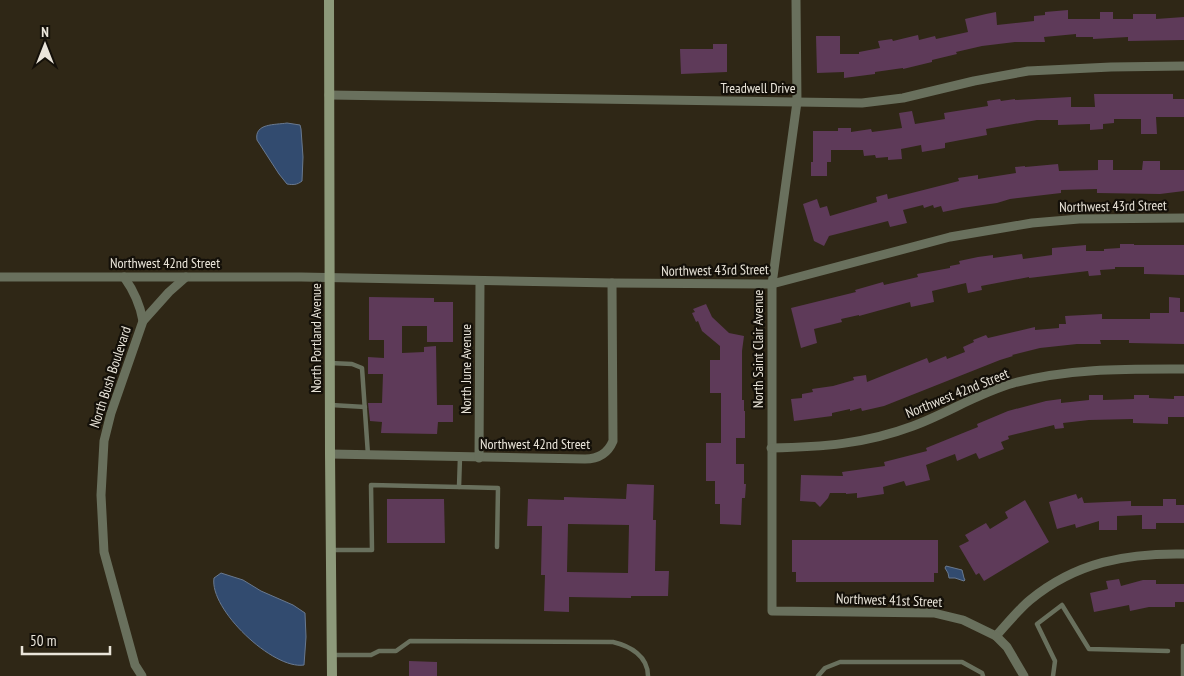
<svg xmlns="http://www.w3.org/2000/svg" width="1184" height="676" viewBox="0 0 1184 676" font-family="'PT Sans Narrow',sans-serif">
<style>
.water{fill:#324b6f;stroke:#69798f}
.building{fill:#5e3a59;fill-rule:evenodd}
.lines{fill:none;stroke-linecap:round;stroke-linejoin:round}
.service{stroke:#69705d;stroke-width:4.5}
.minor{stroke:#69705d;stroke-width:9}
.secondary{stroke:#8d997a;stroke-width:10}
.labels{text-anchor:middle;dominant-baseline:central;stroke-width:4.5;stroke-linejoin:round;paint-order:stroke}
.street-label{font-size:14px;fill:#eae5da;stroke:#141009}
</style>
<rect width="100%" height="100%" fill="#2f2716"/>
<g class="water">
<path d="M287,123L300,125L301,129L303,157L302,181C297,185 293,185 287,184L279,174L257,140C254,123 275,125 287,123Z"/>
<polygon points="946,566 962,570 964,578 965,580 964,581 955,578 949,578 948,573 945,568"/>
<path d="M221,573L243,580L261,591L293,605L305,613L306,637L304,665C273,670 209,609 214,578Z"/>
</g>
<g class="building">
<polygon points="1068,10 1068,19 1100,19 1100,12 1113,12 1113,19 1133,19 1133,14 1156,14 1156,19 1184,17 1184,40 1128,41 1128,37 1093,39 1093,37 1076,37 1076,34 1044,37 1045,42 1015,42 982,46 956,52 957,54 932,60 932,62 903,69 903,68 875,72 875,74 844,78 844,72 817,73 816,36 840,36 840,54 859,54 859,52 880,48 878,41 892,39 893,41 918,35 919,40 935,36 936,39 968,32 965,19 986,14 996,12 997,25 1034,21 1034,16 1045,15 1045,12"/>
<polygon points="713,44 727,44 727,72 681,74 680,49 713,49"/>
<polygon points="1094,94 1173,94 1173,99 1184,99 1184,117 1156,117 1157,134 1141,134 1141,119 1114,119 1114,123 1103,124 1103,129 1090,130 1090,124 1058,125 1058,120 1037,120 986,129 987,135 945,143 945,148 922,152 921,145 901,149 902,159 888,160 888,157 876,158 875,155 864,156 863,150 831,150 831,162 827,162 827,176 811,176 811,162 813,162 813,131 838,131 838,128 851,128 851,132 871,129 872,132 902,128 899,113 912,111 915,124 945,119 944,113 988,106 987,101 1000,99 1001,101 1015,99 1015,100 1071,97 1071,107 1095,107"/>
<polygon points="1098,160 1113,160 1113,170 1142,170 1143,161 1160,161 1160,170 1184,170 1184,191 1160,194 1097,193 1097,189 1061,190 1061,193 1010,199 997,203 962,208 943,212 941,206 934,208 933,205 924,208 923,205 903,210 907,223 890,227 888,221 829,236 824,246 814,241 803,204 817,199 820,208 827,206 830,216 877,202 876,197 887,194 888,199 959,181 958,178 978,175 978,179 1016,173 1015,167 1025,166 1025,167 1058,164 1059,171 1098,170"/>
<polygon points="1120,244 1134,244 1134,245 1184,245 1184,275 1144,274 1144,267 1115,267 1115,269 1100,270 1101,275 1089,276 1088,271 1029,278 1029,277 981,286 982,290 968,293 966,283 932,291 934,302 911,307 910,302 859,316 859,315 841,319 842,322 814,329 817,343 801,348 791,308 856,292 855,290 883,282 884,285 918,277 917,274 950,268 950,266 960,264 959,261 978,257 993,255 993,258 1022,254 1023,259 1052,255 1052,248 1086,245 1086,251 1104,251 1104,249 1120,248"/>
<polygon points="369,297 434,298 434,302 453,302 453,342 427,342 427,326 402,326 402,353 424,352 424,347 436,346 437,405 453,405 453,422 438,422 437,434 381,433 382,422 370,421 368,403 382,403 383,374 368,374 368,357 384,358 384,340 369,340"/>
<polygon points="1169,297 1180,298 1180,312 1184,312 1184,344 1129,343 1129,340 1100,340 1101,344 1077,344 1040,348 1012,355 1013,356 1000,360 884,406 862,411 861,408 850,411 850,409 832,413 832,416 794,421 791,399 802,398 802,394 813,392 812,389 833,386 854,380 853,377 866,375 867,382 927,358 929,363 946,356 947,359 965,352 963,347 974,342 973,340 986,335 988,338 1035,327 1035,330 1059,328 1059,324 1066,324 1065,316 1102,314 1102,319 1150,319 1150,313 1169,313"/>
<polygon points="706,304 712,317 729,333 744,336 742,351 742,400 744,400 744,411 745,411 745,438 736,438 736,464 744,464 744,484 746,484 745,498 742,498 741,525 720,524 720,504 715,504 715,481 706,481 706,443 721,443 721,393 710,393 710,360 720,360 720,346 702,331 698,321 696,322 692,313 695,312 693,309"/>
<polygon points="1089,395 1103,395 1103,400 1134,399 1134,395 1149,395 1149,398 1174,399 1174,396 1184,396 1184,417 1168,417 1168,424 1133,423 1133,419 1089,420 1063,423 1064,428 1055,429 1054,425 1008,436 1009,439 1001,442 1004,449 979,459 976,453 957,461 955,454 926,465 930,480 906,486 904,481 883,487 884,494 857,498 857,493 846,494 846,493 830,493 828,498 820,507 815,502 800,501 801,475 843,476 842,472 885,466 884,462 927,451 926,448 968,431 978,427 977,424 1008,411 1046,401 1061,399 1061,403 1089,400"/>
<path d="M627,484L654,485L653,520H656L655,571H669L668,596H631V598L569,597V612L544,611L545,575H541L542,526H527L528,499L564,500V497L626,499ZM568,524L629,525L628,573L567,572Z"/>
<polygon points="1076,494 1078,499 1082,497 1084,503 1131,501 1131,506 1163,506 1163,499 1176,499 1176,505 1184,505 1184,523 1156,523 1156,529 1142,529 1142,515 1117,516 1117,530 1099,530 1099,521 1076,528 1075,524 1057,529 1049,502"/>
<polygon points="387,499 444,499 445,543 387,543"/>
<polygon points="1025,500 1049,542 984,581 979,573 976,575 959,546 969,541 965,535 986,523 990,529 1008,518 1005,512"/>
<polygon points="792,540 938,540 938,573 934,573 934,582 796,582 796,572 792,572"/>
<polygon points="1119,579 1121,586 1143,580 1156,580 1156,584 1184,584 1184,602 1175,602 1175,607 1149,607 1130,611 1129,605 1094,612 1090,593 1108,589 1106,581"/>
<polygon points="409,661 437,662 437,676 409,676"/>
</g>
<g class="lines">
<g class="service">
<polyline points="330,363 352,364 362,368 368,455"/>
<polyline points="331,405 365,407"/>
<polyline points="460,457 459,487 498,488 497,547"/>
<polyline points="332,550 372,550 371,485 459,487"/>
<polyline points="1183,646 1183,676"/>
<path d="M332,655H371L379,651H396L410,641L613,642C630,646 648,656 648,676"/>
<polyline points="818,676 825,668 840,662 962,662 982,673 983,676"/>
<polyline points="1053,676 1055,661 1037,624 1062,605 1089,649 1168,651"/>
</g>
<g class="minor">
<path d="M796,0L797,102L772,284V611L934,613L963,620L996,636C1007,624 1018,610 1030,600C1076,562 1127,553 1184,554"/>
<polyline points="329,95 862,103 903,98 974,81 1028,71 1111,67 1184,66"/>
<polyline points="0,277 301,277 612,283 772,284 950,237 1032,223 1079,219 1184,218"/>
<path d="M124,277C134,291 140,304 143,321"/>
<path d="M771,448C822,447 865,444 913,426C948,413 978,393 1014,383C1070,368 1126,369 1184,369"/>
<path d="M330,454L585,459C598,459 608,453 613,441L612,283"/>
<polyline points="479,458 480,281"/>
<polyline points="996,636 1007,647 1024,676"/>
<polyline points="142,676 135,665 104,552 101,495 104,441 111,413 143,321 169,292 186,277"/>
</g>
<polyline class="secondary" points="329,0 330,454 332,676"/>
</g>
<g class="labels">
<g class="street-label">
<text x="758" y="88">Treadwell Drive</text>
<text transform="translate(1113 206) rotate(-1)">Northwest 43rd Street</text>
<text x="165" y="263">Northwest 42nd Street</text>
<text transform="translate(715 270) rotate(-1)">Northwest 43rd Street</text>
<text transform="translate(316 338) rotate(-90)">North Portland Avenue</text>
<text transform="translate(758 349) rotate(-90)">North Saint Clair Avenue</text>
<text transform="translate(466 369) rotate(-90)">North June Avenue</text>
<text transform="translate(110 377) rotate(-72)">North Bush Boulevard</text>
<text transform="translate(957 393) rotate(-22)">Northwest 42nd Street</text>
<text x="535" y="444">Northwest 42nd Street</text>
<text transform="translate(889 600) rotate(2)">Northwest 41st Street</text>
</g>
</g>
<g transform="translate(45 45)" stroke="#141009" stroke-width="4" paint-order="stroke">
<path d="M0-4L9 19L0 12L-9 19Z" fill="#eae5da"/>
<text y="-8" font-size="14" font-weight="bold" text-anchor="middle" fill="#eae5da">N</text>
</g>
<path d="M22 646v8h88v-8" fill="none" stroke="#eae5da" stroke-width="2.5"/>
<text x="30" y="646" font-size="15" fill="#eae5da" stroke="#141009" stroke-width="4" paint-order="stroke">50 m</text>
</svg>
